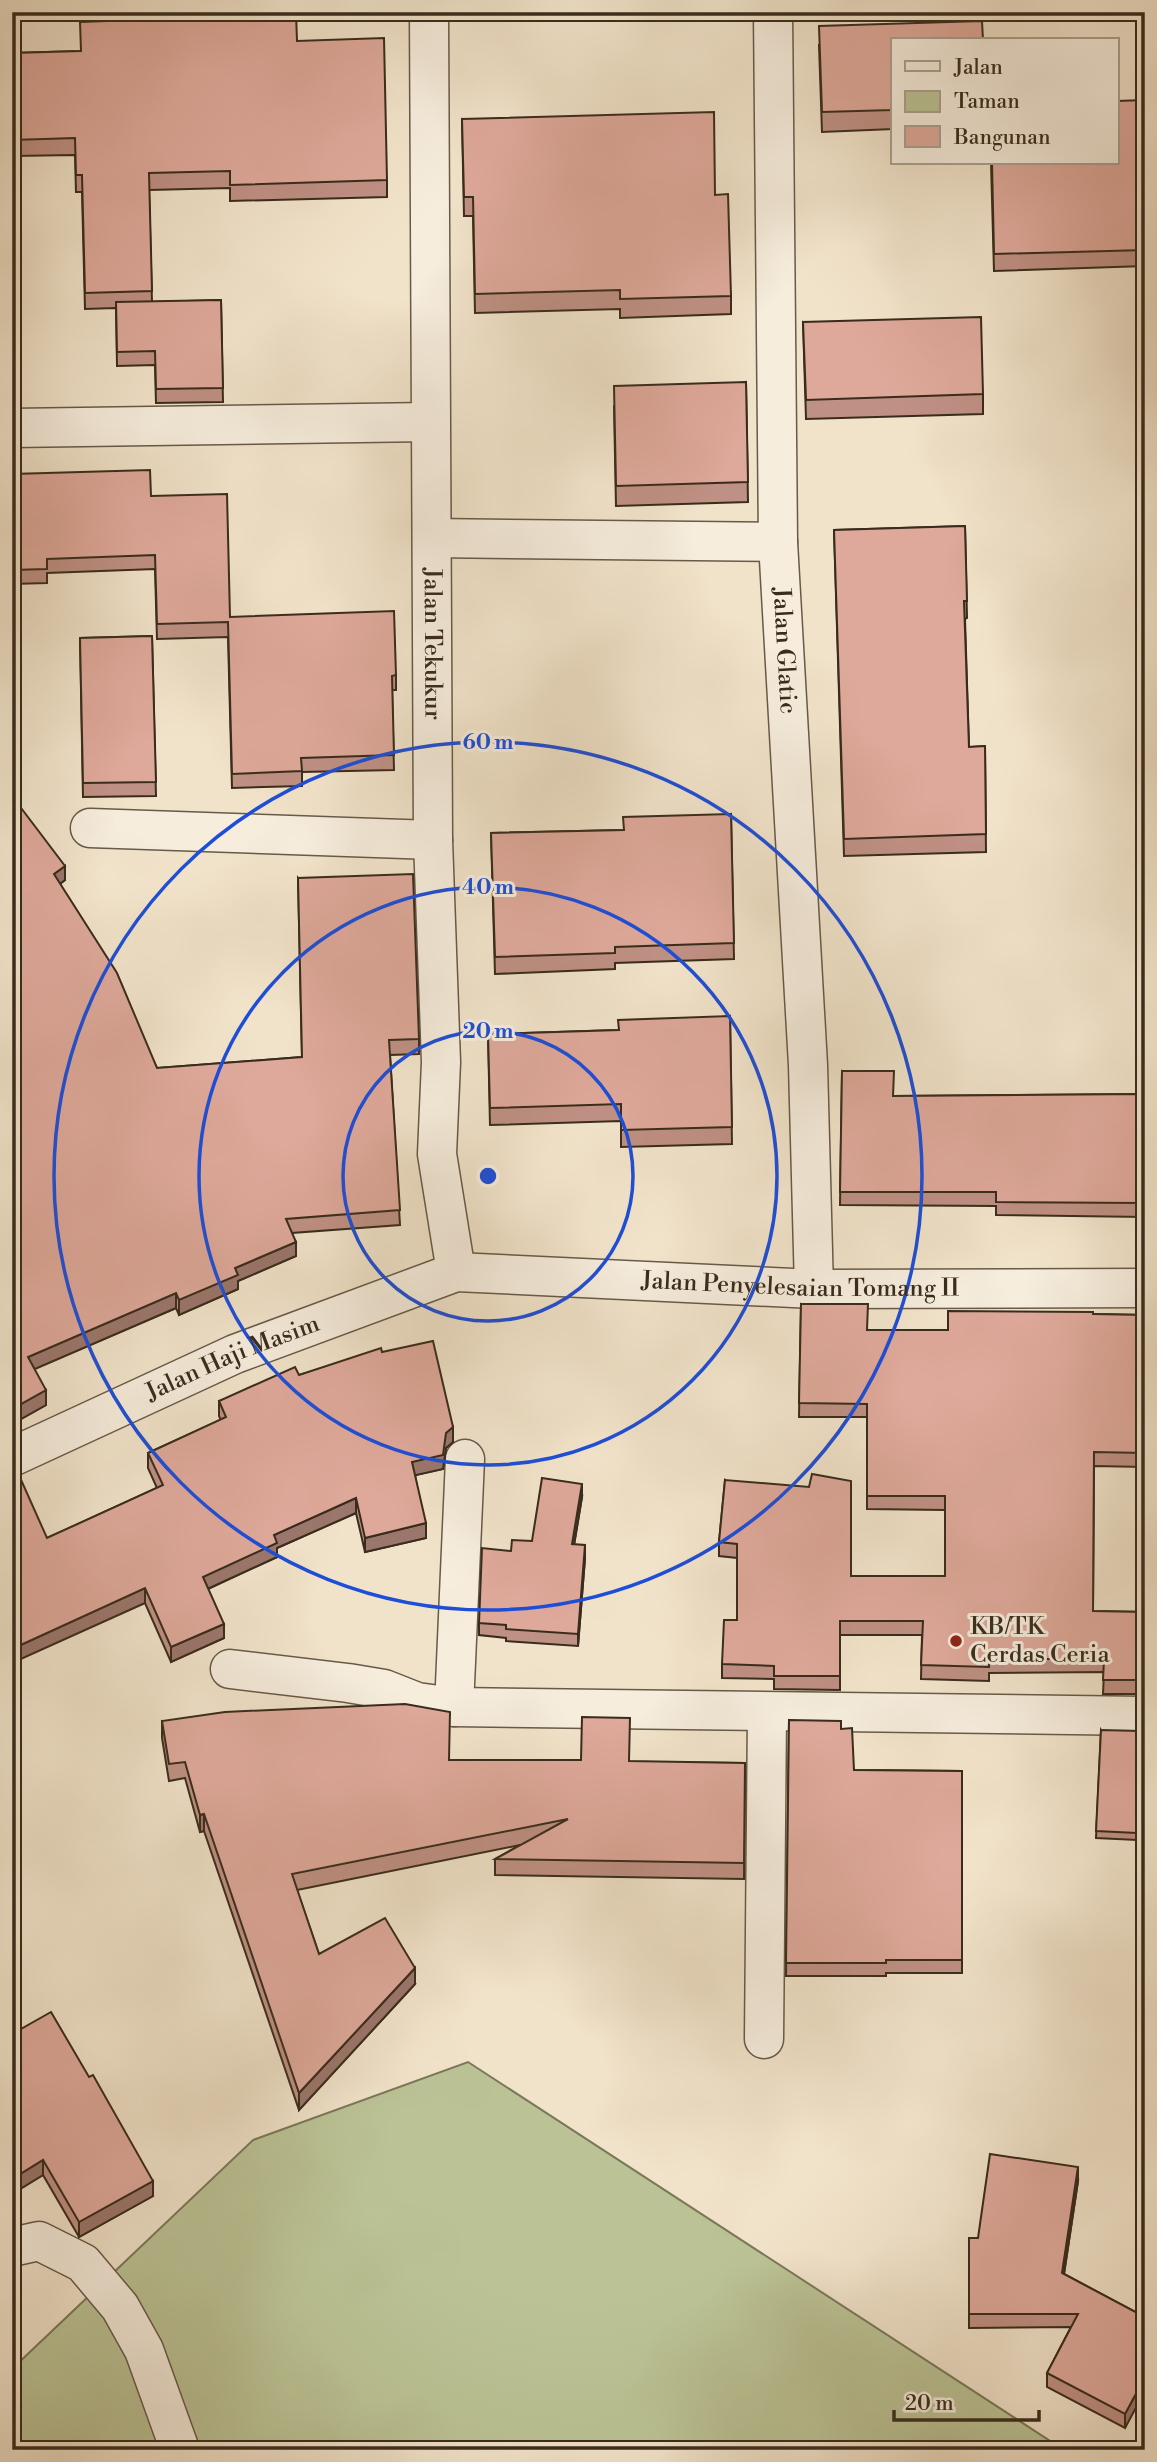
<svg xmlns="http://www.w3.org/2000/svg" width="1157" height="2462" viewBox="0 0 1157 2462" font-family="'Libre Bodoni',serif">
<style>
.green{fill:#bbc396;stroke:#7a7859;stroke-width:2}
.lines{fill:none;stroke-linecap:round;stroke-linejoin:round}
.minor-casing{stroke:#675a48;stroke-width:41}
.minor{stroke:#f6eddd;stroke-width:38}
.wall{fill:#bf9084;stroke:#392c1c;stroke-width:2}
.shaded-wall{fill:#9b766c;stroke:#392c1c;stroke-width:2}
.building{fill:#dea89a;stroke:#392c1c;stroke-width:2}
.ring{fill:none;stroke:#1d4ed8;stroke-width:3.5}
.poi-dot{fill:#8f2418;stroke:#f6eddd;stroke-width:2.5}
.labels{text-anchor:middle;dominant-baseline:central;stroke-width:6;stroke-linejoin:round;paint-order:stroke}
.street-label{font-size:24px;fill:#392c1c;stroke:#f6eddd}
.poi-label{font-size:24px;fill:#392c1c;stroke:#f6eddd;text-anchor:start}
.centre{fill:#1d4ed8;stroke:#f6eddd;stroke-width:3.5}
.ring-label{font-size:21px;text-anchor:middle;font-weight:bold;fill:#1d4ed8;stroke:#f6eddd;stroke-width:6;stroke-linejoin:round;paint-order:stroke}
</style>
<rect width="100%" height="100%" fill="#f1e3ca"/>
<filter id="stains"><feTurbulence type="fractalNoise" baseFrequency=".00286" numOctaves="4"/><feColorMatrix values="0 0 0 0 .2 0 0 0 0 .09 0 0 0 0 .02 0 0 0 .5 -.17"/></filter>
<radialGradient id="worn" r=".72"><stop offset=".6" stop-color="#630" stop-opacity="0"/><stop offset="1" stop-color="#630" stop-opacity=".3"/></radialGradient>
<polygon class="green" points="468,2062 1064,2450 12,2450 12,2369 253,2140"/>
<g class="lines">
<defs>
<g id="minor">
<path id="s1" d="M429,12L433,840L441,1062L437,1154L456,1272"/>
<path id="s2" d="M773,12L778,542L808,1065L814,1289"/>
<polyline points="12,428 430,422"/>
<polyline points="432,538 778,542"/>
<polyline points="90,828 433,840"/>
<path id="s3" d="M12,1457L235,1354L456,1272L814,1289L1145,1288"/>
<polyline points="230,1669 348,1683 384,1689 417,1702 454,1707 1145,1716"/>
<polyline points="454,1707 465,1459"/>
<polyline points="764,2039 767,1713"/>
<polyline points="12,2247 39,2241 83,2263 120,2307 144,2350 180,2450"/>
</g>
</defs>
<use href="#minor" class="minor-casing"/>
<use href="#minor" class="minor"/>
</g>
<g class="wall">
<polygon points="215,18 297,41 387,180 387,197 230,201 230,188 149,190 152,302 221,300 223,402 156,403 155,365 117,366 116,308 85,309 82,192 76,192 75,155 12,156 12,53 81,51"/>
<polygon points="893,40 893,129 822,132 819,45"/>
<polygon points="1145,100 1145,266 994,271 991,163"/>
<polygon points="462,119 715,195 731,296 731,314 620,318 620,309 475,313 473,216 464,216"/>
<polygon points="803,322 983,394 983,414 806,419"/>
<polygon points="746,382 748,502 616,506 614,406"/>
<polygon points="12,474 151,496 230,617 396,675 396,690 392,690 394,770 302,772 302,786 232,788 228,637 157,639 155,569 47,573 47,583 12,584"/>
<polygon points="965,526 967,618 965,619 969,747 985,746 986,852 844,856 834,530"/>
<polygon points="152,636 156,796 83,797 80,638"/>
<polygon points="12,796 65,880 60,884 157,1068 302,1057 298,878 419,1039 419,1054 390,1055 400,1225 292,1233 296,1256 238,1281 238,1289 179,1315 176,1308 34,1369 46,1405 12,1424"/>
<polygon points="731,814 734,959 615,963 615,969 495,974 491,833 623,830"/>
<polygon points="730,1016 732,1144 621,1147 621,1121 490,1125 488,1034 618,1030"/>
<polygon points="842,1071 893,1096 1145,1094 1145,1217 996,1215 996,1206 840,1205"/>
<polygon points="801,1304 868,1330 948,1330 1093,1314 1145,1315 1145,1467 1094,1466 1093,1611 1145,1612 1145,1687 1141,1687 1141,1694 1103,1694 1104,1672 989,1673 989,1681 921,1679 922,1635 840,1635 840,1690 774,1689 774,1679 722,1678 722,1664 737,1620 737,1558 719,1556 719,1542 725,1480 851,1576 945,1576 945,1510 867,1509 867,1417 799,1417"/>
<polygon points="382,1352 453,1442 446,1448 443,1469 415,1475 426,1538 365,1552 356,1513 277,1548 277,1557 208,1589 224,1638 171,1662 145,1603 47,1538 157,1488 148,1468 148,1453 221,1420 219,1416 219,1401 299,1375"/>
<polygon points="582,1497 574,1545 585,1558 578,1646 506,1641 506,1638 479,1635 479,1623 511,1551 532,1541"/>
<polygon points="789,1720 841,1729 854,1770 962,1771 962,1973 886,1973 886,1976 786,1976"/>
<polygon points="162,1721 449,1760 745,1763 744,1879 495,1875 495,1859 520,1845 297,1890 319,1954 415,1984 299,2110 204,1831 200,1832 185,1778 169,1781 162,1738"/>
<polygon points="1101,1730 1138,1789 1140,1796 1137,1840 1096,1838"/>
<polygon points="12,2034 153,2196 79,2237 43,2175 12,2194"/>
<polygon points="1078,2181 1064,2274 1145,2317 1125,2428 1047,2387 1047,2373 1071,2327 969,2328 969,2238 978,2238"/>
</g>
<g class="shaded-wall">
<polygon points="65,866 65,880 54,888 54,874"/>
<polygon points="296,1242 296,1256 238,1281 238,1289 179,1315 179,1300 235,1268"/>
<polygon points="176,1293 176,1308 28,1372 28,1357"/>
<polygon points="46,1390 46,1405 12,1424 12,1409"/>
<polygon points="453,1427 453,1442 446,1448 443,1469 412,1476 412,1462"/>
<polygon points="582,1484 582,1497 572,1557 572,1544"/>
<polygon points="356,1498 356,1513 277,1548 277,1557 203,1591 203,1577 274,1535"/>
<polygon points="426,1523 426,1538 365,1552 365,1538"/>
<polygon points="585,1545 585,1558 578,1646 578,1634"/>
<polygon points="145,1588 145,1603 12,1663 12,1649"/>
<polygon points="224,1624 224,1638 171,1662 171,1647"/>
<polygon points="204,1814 204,1831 200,1832 200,1815"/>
<polygon points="415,1968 415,1984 299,2110 299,2093"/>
<polygon points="43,2160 43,2175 12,2194 12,2179"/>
<polygon points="1078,2167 1078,2181 1062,2287 1062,2273"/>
<polygon points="153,2181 153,2196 79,2237 79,2222"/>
<polygon points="1145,2377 1145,2391 1125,2428 1125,2414"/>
</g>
<g class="building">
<polygon points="215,12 296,12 297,41 384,38 387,180 230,185 230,171 149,173 152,291 85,293 82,175 76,175 75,138 12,140 12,53 81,51 80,22 215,17"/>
<polygon points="982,21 983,40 893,40 893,110 822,112 819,26"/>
<polygon points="1145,100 1145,250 994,254 992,163 1117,163 1117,101"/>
<polygon points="714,112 715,195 728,194 731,296 620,299 620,290 475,294 473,197 464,197 462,119"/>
<polygon points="221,300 223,388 156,389 155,351 117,352 116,302"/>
<polygon points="981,317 983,394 806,400 803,322"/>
<polygon points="746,382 748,482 616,486 614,386"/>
<polygon points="150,470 151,496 227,494 230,617 394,611 396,675 392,676 394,755 301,758 302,771 232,774 228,622 157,624 155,555 47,559 47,569 12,570 12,474"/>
<polygon points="965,526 967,601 964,601 969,747 985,746 986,834 844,839 834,530"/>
<polygon points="152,636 156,782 83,783 80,638"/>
<polygon points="12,796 65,866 54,874 117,973 157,1068 302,1057 298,878 413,874 419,1039 389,1040 400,1210 286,1219 296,1242 235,1268 238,1275 179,1300 176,1293 28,1357 46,1390 12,1409"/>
<polygon points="731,814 734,943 615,947 615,953 495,957 491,833 624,830 623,817"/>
<polygon points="730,1016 732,1127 621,1130 621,1104 490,1108 488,1034 619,1030 618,1020"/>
<polygon points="842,1071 894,1071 893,1096 1145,1094 1145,1203 996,1202 996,1192 840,1192"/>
<polygon points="801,1304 868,1304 867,1330 948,1330 948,1311 1093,1312 1093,1314 1145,1315 1145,1453 1094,1452 1093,1611 1145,1612 1145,1673 1141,1673 1141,1680 1103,1680 1104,1659 989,1659 989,1667 921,1665 923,1621 840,1621 840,1676 774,1676 774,1666 722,1664 724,1620 737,1620 737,1544 719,1542 725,1480 809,1487 812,1474 851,1481 851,1576 945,1576 945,1496 867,1496 867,1404 799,1403"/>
<polygon points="433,1341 453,1427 446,1433 443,1455 412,1462 426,1523 365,1538 356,1498 274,1535 277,1543 203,1577 224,1624 171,1647 145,1588 12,1649 12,1463 14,1464 47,1538 163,1485 148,1453 226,1417 219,1401 295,1367 299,1375 381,1348 382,1352"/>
<polygon points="542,1478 582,1484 572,1544 585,1545 578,1634 506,1629 506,1625 479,1623 482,1548 511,1551 512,1540 532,1541"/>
<polygon points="405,1704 450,1712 449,1760 581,1760 582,1717 630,1718 629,1761 745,1763 744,1863 495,1859 568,1819 292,1874 319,1954 385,1918 415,1968 299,2093 204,1814 200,1815 185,1762 169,1764 162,1721 225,1712"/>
<polygon points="789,1720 841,1721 841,1729 852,1728 854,1770 962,1771 962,1960 886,1960 886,1963 786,1963"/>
<polygon points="1101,1730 1140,1731 1138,1789 1140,1789 1137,1833 1096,1831"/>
<polygon points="51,2012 89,2077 93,2075 153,2181 79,2222 43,2160 12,2179 12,2034"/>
<polygon points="990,2154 1078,2167 1062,2273 1145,2317 1145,2377 1125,2414 1047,2373 1078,2314 969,2314 969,2238 978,2238"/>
</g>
<g class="ring">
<circle cx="488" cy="1176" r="145"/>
<circle cx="488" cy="1176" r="289"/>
<circle cx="488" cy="1176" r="434"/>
</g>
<circle class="poi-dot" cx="956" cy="1641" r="7"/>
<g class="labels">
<g class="street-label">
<text stroke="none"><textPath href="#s1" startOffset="632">Jalan Tekukur</textPath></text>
<text stroke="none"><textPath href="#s2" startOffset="639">Jalan Glatic</textPath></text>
<text stroke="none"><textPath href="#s3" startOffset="826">Jalan Penyelesaian Tomang II</textPath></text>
<text stroke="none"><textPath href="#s3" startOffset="242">Jalan Haji Masim</textPath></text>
</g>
<g class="poi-label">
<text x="970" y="1627">KB/TK<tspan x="970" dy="28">Cerdas Ceria</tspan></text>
</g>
</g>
<circle cx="488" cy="1176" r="10" class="centre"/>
<g class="ring-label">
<text x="488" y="749">60 m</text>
<text x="488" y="894">40 m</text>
<text x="488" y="1038">20 m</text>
</g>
<rect width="1157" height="2462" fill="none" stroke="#f1e3ca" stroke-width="42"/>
<rect x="14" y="14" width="1129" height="2434" fill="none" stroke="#392c1c" stroke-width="3.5"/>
<rect x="21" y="21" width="1115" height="2420" fill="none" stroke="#392c1c" stroke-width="2"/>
<rect x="891" y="38" width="228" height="126" fill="#f6eddd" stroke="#aaa090" stroke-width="2"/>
<rect x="905" y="61" width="35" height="10" fill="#f6eddd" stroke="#aaa090" stroke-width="2"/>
<text x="954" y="74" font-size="21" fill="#392c1c">Jalan</text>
<rect x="905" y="91" width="35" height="21" fill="#bbc396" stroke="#aaa090" stroke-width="2"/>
<text x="954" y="108" font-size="21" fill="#392c1c">Taman</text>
<rect x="905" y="126" width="35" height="21" fill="#dea89a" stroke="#aaa090" stroke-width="2"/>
<text x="954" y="144" font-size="21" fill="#392c1c">Bangunan</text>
<path d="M894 2410v10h145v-10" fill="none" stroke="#392c1c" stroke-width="3.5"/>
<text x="905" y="2410" font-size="21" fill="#392c1c" stroke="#f6eddd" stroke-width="5" paint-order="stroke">20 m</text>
<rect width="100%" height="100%" filter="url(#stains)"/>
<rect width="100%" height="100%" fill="url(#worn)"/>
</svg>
